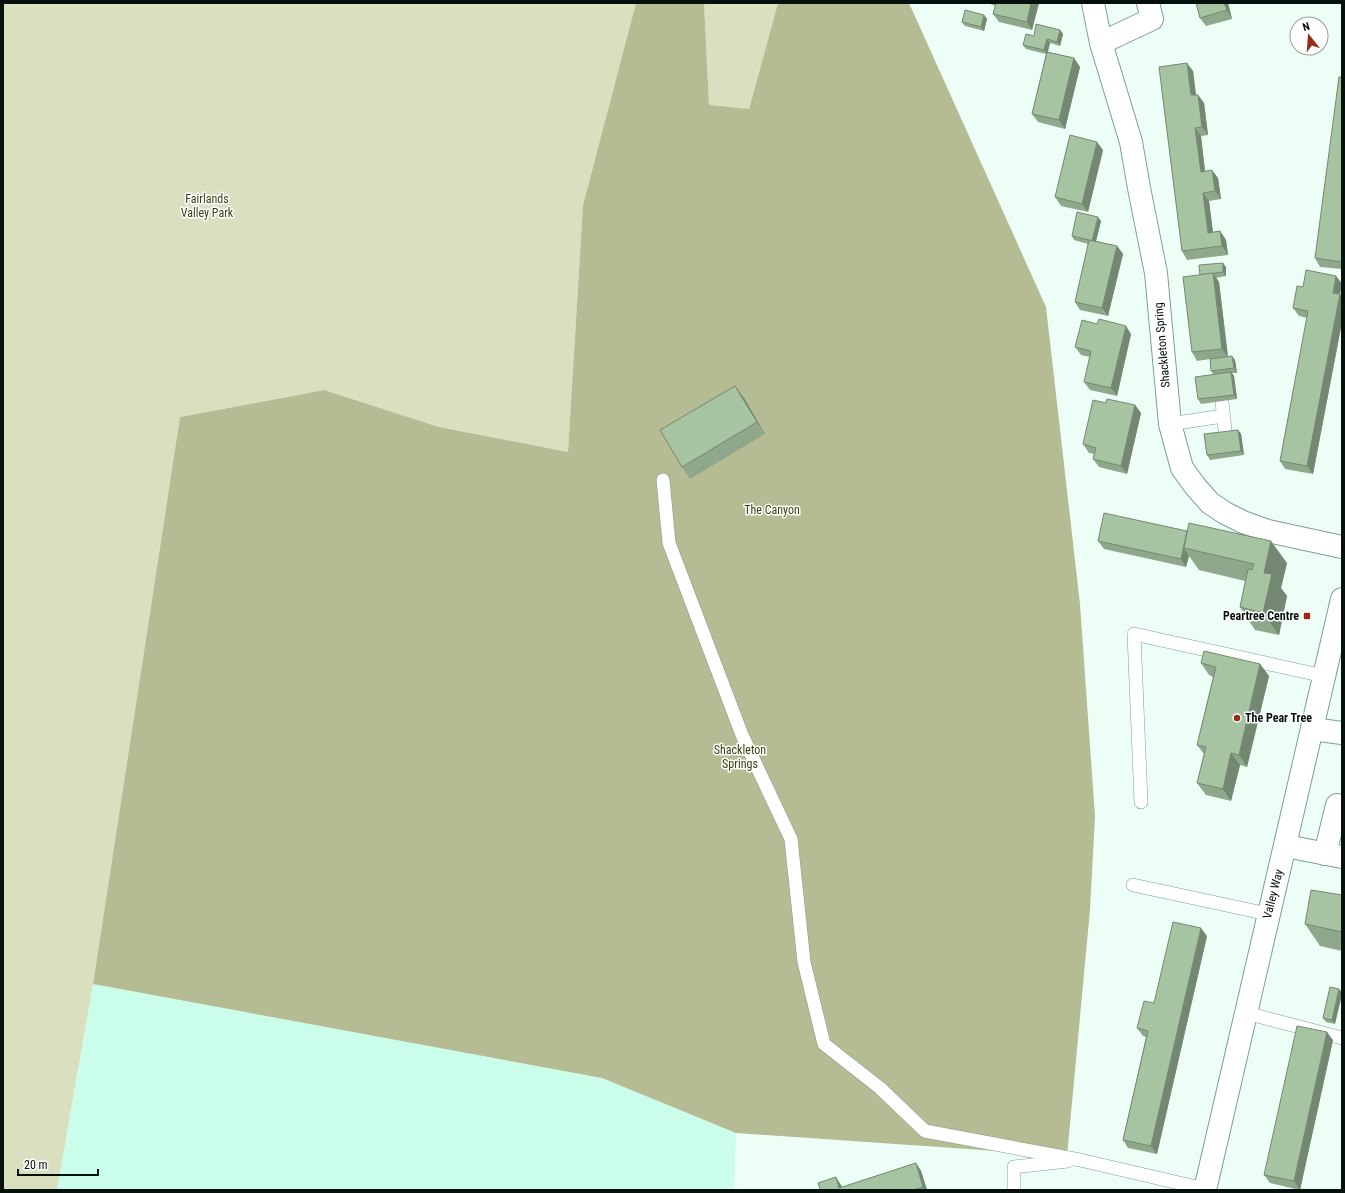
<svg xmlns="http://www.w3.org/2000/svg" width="1345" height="1193" viewBox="0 0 1345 1193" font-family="'Roboto Condensed',sans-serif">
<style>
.built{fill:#cbfeea}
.green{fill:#dadfc0}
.forest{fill:#b5bc93}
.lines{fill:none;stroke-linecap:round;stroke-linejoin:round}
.lane-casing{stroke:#79a091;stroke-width:14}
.street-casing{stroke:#79a091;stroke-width:24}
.secondary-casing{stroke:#79a091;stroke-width:24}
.lane{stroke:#fff;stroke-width:13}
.street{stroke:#fff;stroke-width:22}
.secondary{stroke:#fff;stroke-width:22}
.wall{fill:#8fa88b}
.shaded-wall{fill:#748871}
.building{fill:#a6c3a2;stroke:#748871}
.poi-dot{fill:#952c16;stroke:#fff;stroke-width:1.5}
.labels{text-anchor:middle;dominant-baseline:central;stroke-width:3;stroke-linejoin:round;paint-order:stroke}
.park-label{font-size:12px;fill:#3b4010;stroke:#fff}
.street-label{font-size:12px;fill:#03100b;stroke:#fff}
.poi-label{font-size:12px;font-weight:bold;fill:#03100b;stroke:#fff;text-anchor:end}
</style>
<rect width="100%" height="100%" fill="#edfef7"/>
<polygon class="built" points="93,984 602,1078 736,1133 734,1190 57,1190"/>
<g class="green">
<polygon points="3,3 636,3 583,205 568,452 439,427 324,390 180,417 93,984 57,1190 3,1190"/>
<polygon points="704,3 778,3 749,109 709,106"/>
</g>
<polygon class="forest" points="636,3 704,3 709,105 749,109 778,3 909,3 1046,307 1080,604 1095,816 1090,910 1067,1156 736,1133 602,1078 93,984 180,417 324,390 439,427 568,452 583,205"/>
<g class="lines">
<defs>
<g id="lane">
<polyline points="1222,402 1225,430"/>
<polyline points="1170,424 1223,416"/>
<polyline points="663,480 669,543 742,735 791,839 804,962 824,1044 880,1088 925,1131 1080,1160 1205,1189"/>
<polyline points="1141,802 1134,634 1324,676"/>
<polyline points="1133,885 1268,914"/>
<polyline points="1246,1013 1342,1038"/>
<polyline points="1014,1190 1014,1167 1068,1161"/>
</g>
<g id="street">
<polyline points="1093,3 1101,43 1131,142 1139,188 1156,273 1170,424 1182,468 1195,486 1210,503 1225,513 1243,522 1268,531 1342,547"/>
<polyline points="1101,43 1152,19 1148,3"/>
<polyline points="1312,729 1342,733"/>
<polyline points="1325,854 1337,805 1342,806"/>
</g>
<g id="secondary">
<polyline points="1286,846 1342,857"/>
<polyline points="1205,1190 1342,599"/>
</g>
</defs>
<use href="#lane" class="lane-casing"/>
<use href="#street" class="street-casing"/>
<use href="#secondary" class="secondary-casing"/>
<use href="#lane" class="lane"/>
<use href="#street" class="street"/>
<use href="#secondary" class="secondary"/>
</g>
<g class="wall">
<polygon points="987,3 1039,3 1032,30 999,22 993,14 996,6"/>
<polygon points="1196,3 1228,3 1232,19 1206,26 1200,18"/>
<polygon points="984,15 987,19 984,31 965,26 962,22"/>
<polygon points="1060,30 1063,34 1060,46 1050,43 1048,52 1074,58 1080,67 1065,129 1038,122 1032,114 1046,54 1026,49 1023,45 1034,36"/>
<polygon points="1193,71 1196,95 1198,95 1204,103 1208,135 1201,136 1205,171 1218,178 1221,199 1209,201 1213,232 1220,231 1226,240 1228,255 1187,260 1182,251"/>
<polygon points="1342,77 1342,269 1320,267 1315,258"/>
<polygon points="1103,150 1088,212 1061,206 1055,197"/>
<polygon points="1101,221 1096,241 1117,246 1123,254 1108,316 1080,310 1075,302 1088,244 1074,240 1072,236"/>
<polygon points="1226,267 1226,276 1216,278 1219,282 1228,357 1235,360 1237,373 1232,373 1234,376 1237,399 1201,404 1198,399 1214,375 1211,371 1210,359 1197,361 1192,352 1200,275"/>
<polygon points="1336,276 1342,284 1340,294 1342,297 1342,322 1313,474 1285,469 1280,461 1307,318 1299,316 1293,308 1303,287"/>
<polygon points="1097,324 1131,334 1117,396 1090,390 1084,382 1090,357 1081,355 1075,347"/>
<polygon points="744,398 765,434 690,479 682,467"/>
<polygon points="1106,403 1135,405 1141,413 1127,474 1099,467 1093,459 1094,454 1089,453 1083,444"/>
<polygon points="1238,430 1241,434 1244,455 1210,460 1207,455"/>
<polygon points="1187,532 1287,563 1281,588 1287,596 1279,635 1255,630 1240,607 1245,581 1199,570 1189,556 1186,567 1104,549 1098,541"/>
<polygon points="1201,663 1260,664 1269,676 1247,767 1240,765 1231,801 1206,795 1197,783 1204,754 1197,745 1213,677 1209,675"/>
<polygon points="1342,895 1342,951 1320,946 1305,924"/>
<polygon points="1207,936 1157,1154 1128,1148 1123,1140 1146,1037 1143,1036 1137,1028 1154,1003"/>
<polygon points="1330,987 1335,1024 1326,1022 1323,1018"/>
<polygon points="1333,1040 1300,1190 1270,1183 1264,1175"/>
<polygon points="916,1163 921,1171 927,1190 820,1190 841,1185 842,1187"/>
</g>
<g class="shaded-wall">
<polygon points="1031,3 1039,3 1032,30 1027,22"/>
<polygon points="1224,3 1228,3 1232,19 1227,10"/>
<polygon points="984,15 987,19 984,31 981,27"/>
<polygon points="1060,30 1063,34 1060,46 1057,42"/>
<polygon points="1047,39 1050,43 1047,54 1044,50"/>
<polygon points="1074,58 1080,67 1065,129 1059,120"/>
<polygon points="1187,63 1193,71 1197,104 1191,95"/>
<polygon points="1198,95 1204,103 1208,135 1202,127"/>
<polygon points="1195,128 1201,136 1206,180 1201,172"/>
<polygon points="1097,142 1103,150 1088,212 1082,204"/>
<polygon points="1212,170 1218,178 1221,199 1215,191"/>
<polygon points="1203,193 1209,201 1214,241 1208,233"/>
<polygon points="1098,217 1101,221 1095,245 1092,241"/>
<polygon points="1220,231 1226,240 1228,255 1222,246"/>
<polygon points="1117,246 1123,254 1108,316 1102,308"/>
<polygon points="1223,263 1226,267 1226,276 1223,272"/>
<polygon points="1213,273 1219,282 1228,357 1222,349"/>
<polygon points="1336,276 1342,284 1340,294 1342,297 1342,322 1313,474 1307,466 1333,293"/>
<polygon points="1126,326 1131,334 1117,396 1111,388"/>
<polygon points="1232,356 1235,360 1237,373 1234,368"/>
<polygon points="1231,372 1234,376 1237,399 1234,395"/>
<polygon points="735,386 744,398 765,434 757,422"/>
<polygon points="1135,405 1141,413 1127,474 1121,466"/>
<polygon points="1238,430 1241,434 1244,455 1241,451"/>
<polygon points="1187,531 1192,539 1184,548 1189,556 1186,567 1181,559"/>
<polygon points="1271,541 1287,563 1281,588 1287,596 1279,635 1263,613 1264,573"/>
<polygon points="1260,664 1269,676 1247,767 1239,755"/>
<polygon points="1231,753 1240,765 1231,801 1223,789"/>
<polygon points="1201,928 1207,936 1157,1154 1151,1146"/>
<polygon points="1339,989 1342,992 1342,995 1335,1024 1332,1020"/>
<polygon points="1327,1032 1333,1040 1300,1190 1294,1181"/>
<polygon points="916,1163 921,1171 927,1190 925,1190 923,1187"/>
<polygon points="836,1177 841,1185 843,1190 839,1188"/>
</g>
<g class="building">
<polygon points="996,3 1031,3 1027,22 993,14"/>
<polygon points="1196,3 1224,3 1227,10 1200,18"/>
<polygon points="965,10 984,15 981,27 962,22"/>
<polygon points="1036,24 1060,30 1057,42 1047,39 1044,50 1023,45 1026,34 1034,36"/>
<polygon points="1047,52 1074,58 1059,120 1032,114"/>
<polygon points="1187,63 1191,95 1198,95 1202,127 1195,128 1201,172 1212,170 1215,191 1203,193 1208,233 1220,231 1222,246 1182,251 1159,67"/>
<polygon points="1339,77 1342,77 1342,262 1315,258"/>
<polygon points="1070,135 1097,142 1082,204 1055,197"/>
<polygon points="1077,212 1098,217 1092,241 1089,240 1072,236"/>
<polygon points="1089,240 1117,246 1102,308 1075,302"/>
<polygon points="1223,263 1223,272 1200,275 1199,265"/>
<polygon points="1306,270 1336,276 1333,293 1340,294 1307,466 1280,461 1308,311 1293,308 1297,286 1303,287"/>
<polygon points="1213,273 1222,349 1192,352 1183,277"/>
<polygon points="1099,319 1126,326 1111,388 1084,382 1091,351 1075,347 1082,320 1097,324"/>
<polygon points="1232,356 1234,368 1211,371 1210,359"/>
<polygon points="1231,372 1234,395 1198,399 1195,377"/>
<polygon points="735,386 757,422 682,467 660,430"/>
<polygon points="1107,399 1135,405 1121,466 1093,459 1096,448 1083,444 1093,400 1106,403"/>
<polygon points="1238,430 1241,451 1207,455 1204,434"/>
<polygon points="1104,513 1187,531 1181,559 1098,541"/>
<polygon points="1189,523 1271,541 1264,573 1272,574 1263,613 1240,607 1248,569 1252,570 1254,564 1184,548"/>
<polygon points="1204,651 1260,664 1239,755 1231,753 1223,789 1197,783 1206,747 1197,745 1216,667 1201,663"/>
<polygon points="1311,890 1342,895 1342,932 1305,924"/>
<polygon points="1173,922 1201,928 1151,1146 1123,1140 1148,1031 1137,1028 1144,1001 1154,1003"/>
<polygon points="1330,987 1339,989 1332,1020 1323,1018"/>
<polygon points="1297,1026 1327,1032 1294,1181 1264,1175"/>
<polygon points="916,1163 923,1187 913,1190 820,1190 818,1183 836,1177 839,1188"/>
</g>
<g class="poi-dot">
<rect x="1303" y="612" width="8" height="8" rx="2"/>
<circle cx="1237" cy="718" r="4"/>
</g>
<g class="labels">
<g class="park-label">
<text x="207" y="199">Fairlands<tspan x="207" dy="14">Valley Park</tspan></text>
<text x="772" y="510">The Canyon</text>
<text x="740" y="750">Shackleton<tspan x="740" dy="14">Springs</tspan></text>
</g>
<g class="street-label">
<text transform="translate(1162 345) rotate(-95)">Shackleton Spring</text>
<text transform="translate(1273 894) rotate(-76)">Valley Way</text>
</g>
<g class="poi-label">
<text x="1299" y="616">Peartree Centre</text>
<text x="1245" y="718" text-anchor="start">The Pear Tree</text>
</g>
</g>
<rect width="1345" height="1193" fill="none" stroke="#03100b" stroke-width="8"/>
<g transform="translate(1309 36) rotate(343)"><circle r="19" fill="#ffffff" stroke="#9a9f9d"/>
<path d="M0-3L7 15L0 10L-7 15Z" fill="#952c16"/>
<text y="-6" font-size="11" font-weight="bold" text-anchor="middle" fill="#03100b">N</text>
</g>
<path d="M18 1169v6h80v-6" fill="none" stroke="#03100b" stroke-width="2"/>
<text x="24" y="1169" font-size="12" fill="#03100b" stroke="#ffffff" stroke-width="3" paint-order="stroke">20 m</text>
</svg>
